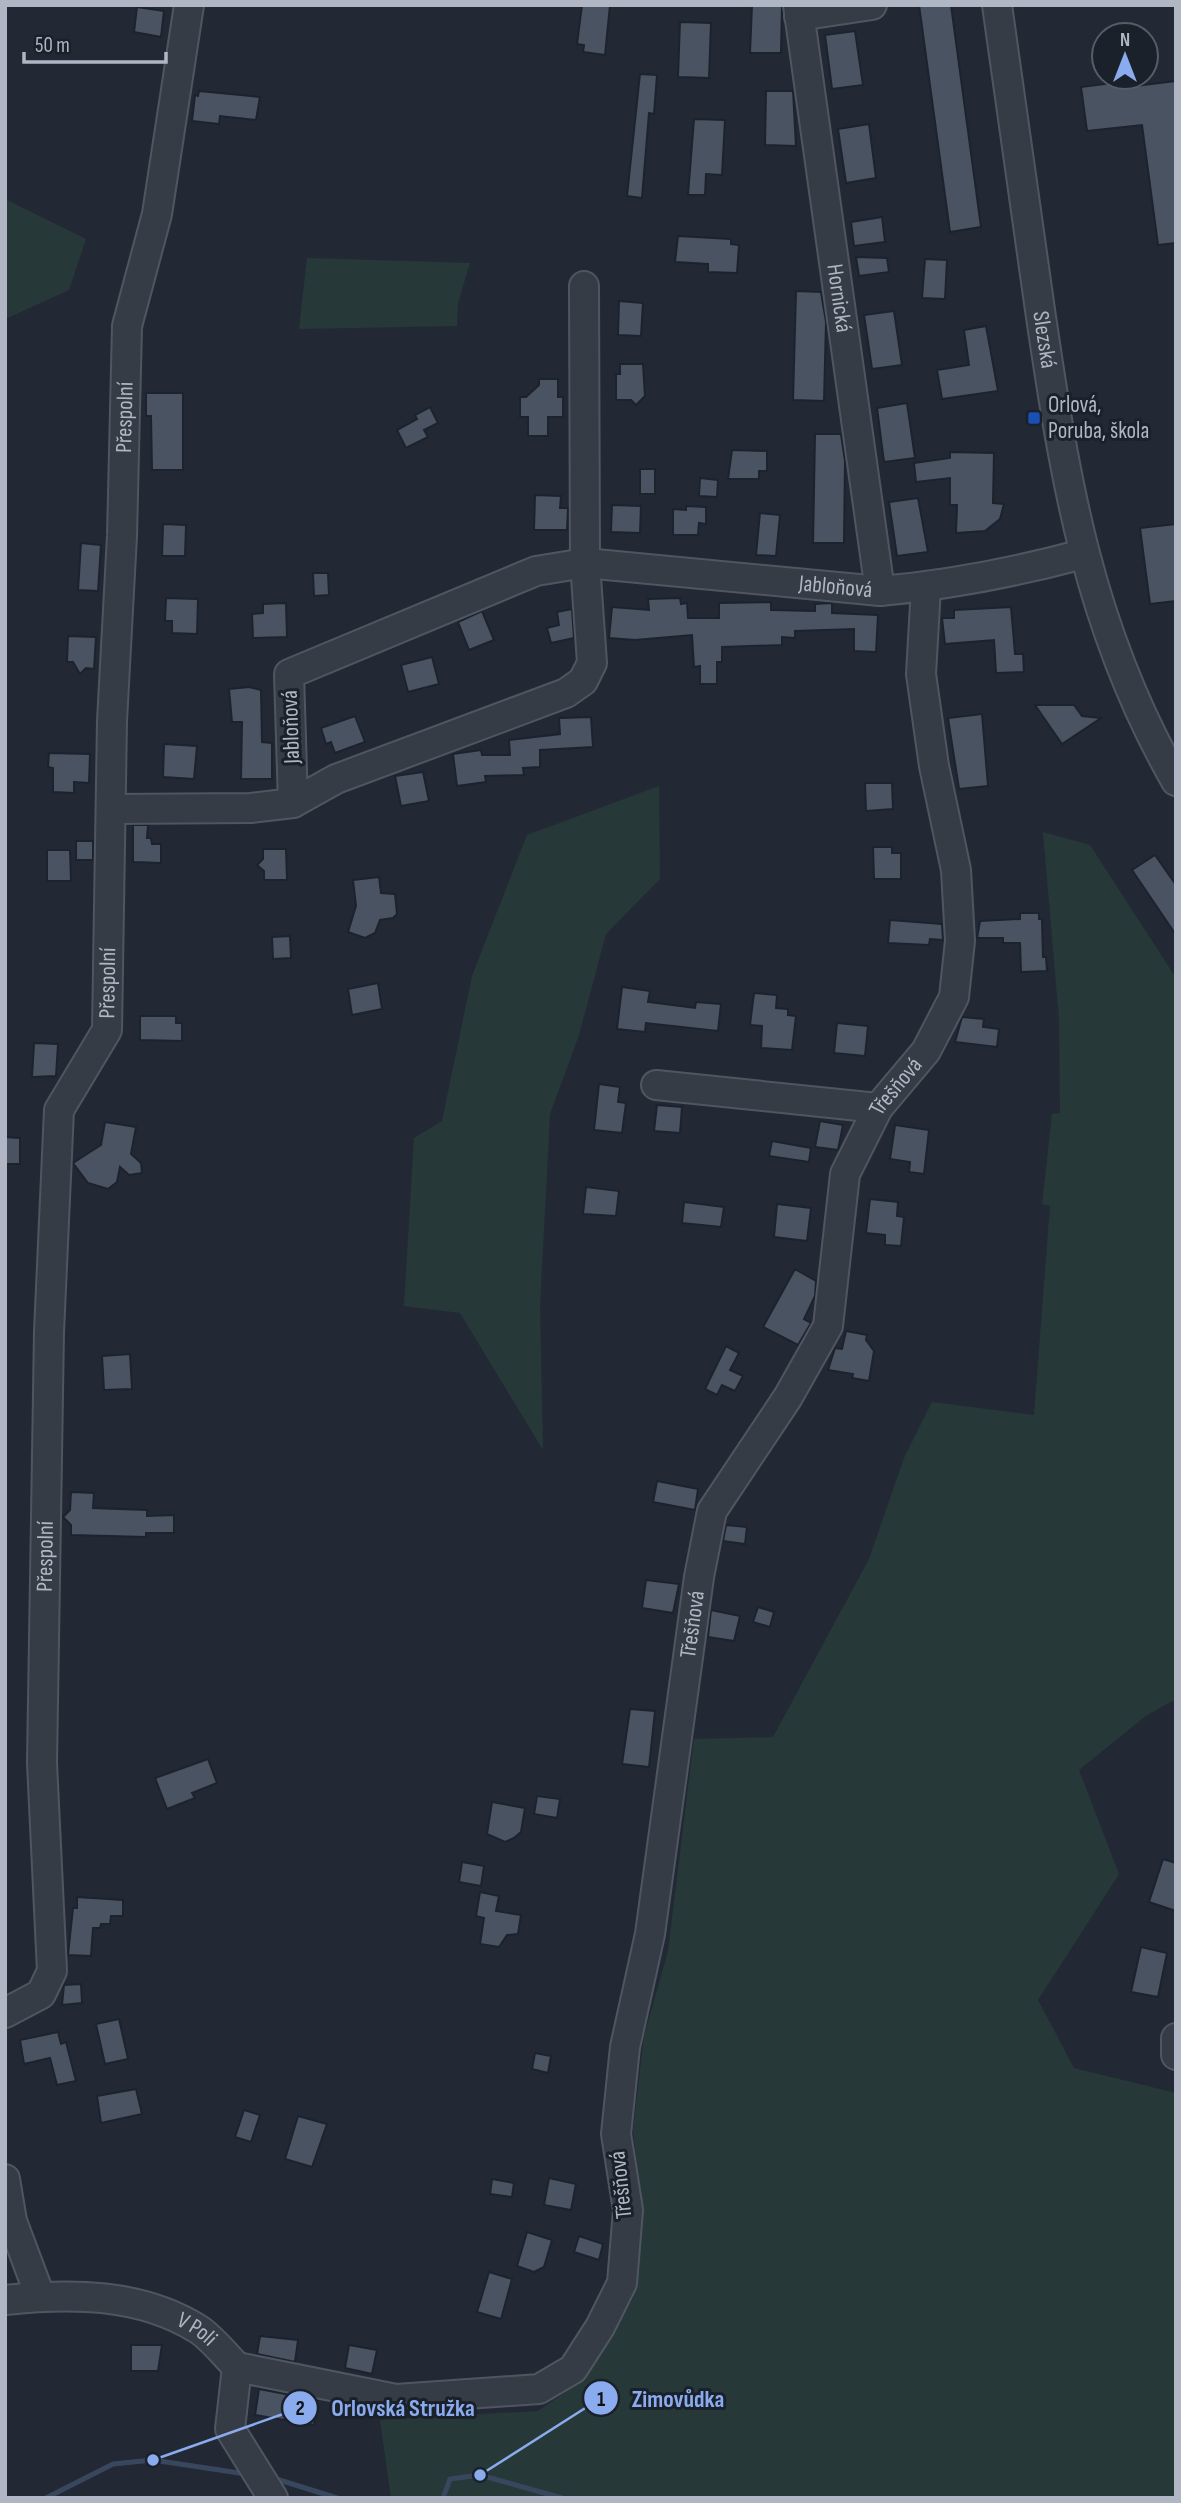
<svg xmlns="http://www.w3.org/2000/svg" width="1181" height="2503" viewBox="0 0 1181 2503" font-family="'Sofia Sans Condensed',sans-serif">
<style>
.green{fill:#273839}
.lines{fill:none;stroke-linecap:round;stroke-linejoin:round}
.stream{stroke:#39475e;stroke-width:5}
.building{fill:#4a5361;stroke:#1d232d;stroke-width:2}
.minor-casing{stroke:#505661;stroke-width:32}
.minor{stroke:#353c46;stroke-width:28}
.transit-dot{fill:#1a4fb4;stroke:#1b212b;stroke-width:2.5}
.labels{text-anchor:middle;dominant-baseline:central;stroke-width:6;stroke-linejoin:round;paint-order:stroke}
.street-label{font-size:23px;fill:#b0b6c3;stroke:#1b212b}
.poi-label{font-size:23px;fill:#b0b6c3;stroke:#1b212b;text-anchor:start}
.leader{fill:none;stroke:#8aacee;stroke-width:2.5}
.callout-dot{fill:#8aacee;stroke:#1b212b;stroke-width:2.5}
.mark-label{font-size:21px;text-anchor:middle;font-weight:bold;fill:#111}
.callout-label{font-size:24px;text-anchor:middle;font-weight:bold;fill:#8aacee;stroke:#1b212b;stroke-width:6;stroke-linejoin:round;paint-order:stroke}
</style>
<rect width="100%" height="100%" fill="#222935"/>
<g class="green">
<polygon points="5,199 86,239 69,290 5,319"/>
<polygon points="307,258 470,263 458,303 457,326 299,329"/>
<polygon points="659,786 660,879 606,934 579,1035 550,1114 540,1306 543,1450 460,1313 404,1306 414,1138 442,1121 472,976 527,835"/>
<polygon points="1043,832 1090,845 1176,978 1176,1699 1147,1715 1079,1770 1119,1874 1038,2000 1074,2068 1176,2093 1176,2498 391,2498 380,2420 538,2411 586,2378 633,2298 642,2214 633,2130 644,2036 668,1951 694,1739 773,1737 869,1559 904,1458 932,1402 1034,1415 1050,1206 1042,1204 1052,1114 1060,1113 1059,1019"/>
</g>
<g class="lines">
<g class="stream">
<polyline points="273,2478 337,2498"/>
<polyline points="46,2498 113,2464 153,2460 246,2474"/>
<polyline points="443,2498 450,2479 480,2475 562,2498"/>
</g>
</g>
<g class="building">
<polygon points="582,5 610,5 605,55 583,52 584,45 577,44"/>
<polygon points="752,5 782,5 781,53 750,53"/>
<polygon points="919,5 951,5 981,227 950,232"/>
<polygon points="137,7 164,11 161,37 134,32"/>
<polygon points="680,22 711,23 709,78 678,77"/>
<polygon points="855,31 863,85 832,89 825,35"/>
<polygon points="640,74 657,75 654,114 649,113 642,198 627,196"/>
<polygon points="1135,80 1136,86 1176,81 1176,243 1158,245 1142,125 1087,131 1081,87"/>
<polygon points="199,91 260,97 256,120 220,116 219,124 192,121 195,95 198,96"/>
<polygon points="766,91 793,91 796,146 765,145"/>
<polygon points="694,119 725,120 722,175 706,174 705,195 688,195"/>
<polygon points="869,124 876,178 846,183 838,129"/>
<polygon points="882,217 885,242 854,246 851,222"/>
<polygon points="678,236 731,239 731,244 739,245 737,273 708,272 708,264 675,262"/>
<polygon points="856,257 887,258 889,272 859,276"/>
<polygon points="925,259 947,260 945,299 922,298"/>
<polygon points="796,291 821,292 826,322 824,401 793,400"/>
<polygon points="619,301 643,303 641,336 618,335"/>
<polygon points="894,311 902,365 872,369 864,315"/>
<polygon points="986,326 998,391 942,399 937,370 969,365 964,330"/>
<polygon points="620,364 643,364 645,396 636,405 631,400 616,400 616,374 620,374"/>
<polygon points="539,379 558,379 558,397 563,397 563,417 548,417 548,436 528,436 528,417 520,417 520,397 526,397 539,385"/>
<polygon points="146,393 183,393 183,470 152,470 151,416 146,416"/>
<polygon points="907,403 915,458 884,462 877,408"/>
<polygon points="430,407 438,423 424,430 428,437 406,448 397,430 417,419 415,415"/>
<polygon points="815,434 841,434 845,461 844,543 813,543"/>
<polygon points="732,450 767,451 767,471 759,471 759,479 728,479"/>
<polygon points="950,452 994,453 993,503 1004,504 1000,519 985,531 956,533 957,505 950,505 950,478 916,482 914,463 950,458"/>
<rect x="640" y="469" width="15" height="25"/>
<polygon points="700,478 718,480 717,497 699,496"/>
<polygon points="535,495 561,496 560,508 568,508 567,530 534,530"/>
<polygon points="918,498 928,552 897,556 889,502"/>
<polygon points="612,505 641,506 640,533 611,532"/>
<polygon points="686,506 706,507 706,524 699,523 698,535 673,535 673,509 686,510"/>
<polygon points="760,513 780,515 776,556 756,555"/>
<polygon points="163,524 186,525 185,556 162,556"/>
<polygon points="1176,524 1176,601 1150,604 1140,528"/>
<polygon points="81,543 101,545 98,591 78,590"/>
<polygon points="313,573 328,573 329,595 314,596"/>
<polygon points="166,598 198,599 197,634 172,633 172,621 165,621"/>
<polygon points="680,598 681,604 687,603 688,618 719,618 719,603 771,602 771,610 815,611 815,604 832,603 832,613 878,615 876,652 854,651 854,629 795,631 795,638 782,637 782,645 722,647 722,662 717,662 717,684 700,684 700,666 694,667 692,635 635,640 609,638 612,607 649,610 648,599"/>
<polygon points="286,603 287,637 253,638 252,614 263,613 263,604"/>
<polygon points="1011,607 1015,654 1023,654 1024,672 996,673 994,640 945,644 942,618 954,618 954,610"/>
<polygon points="572,609 574,638 551,643 547,628 559,625 557,612"/>
<polygon points="482,611 494,640 469,650 458,622"/>
<polygon points="68,636 96,637 94,669 86,668 80,674 73,662 67,662"/>
<polygon points="432,657 439,684 408,692 401,665"/>
<polygon points="249,687 261,690 262,742 272,743 272,779 241,779 242,722 232,722 229,689"/>
<polygon points="1035,705 1074,705 1082,716 1101,718 1062,744"/>
<polygon points="982,714 988,786 959,789 948,718"/>
<polygon points="355,716 365,742 335,753 331,742 326,744 321,728"/>
<polygon points="591,717 593,747 540,750 540,767 523,768 524,775 485,776 486,782 457,786 453,754 481,750 482,755 510,755 509,740 560,734 559,718"/>
<polygon points="164,744 197,746 194,779 163,777"/>
<polygon points="49,753 90,754 89,783 74,782 74,793 53,792 53,768 48,767"/>
<polygon points="423,772 429,801 401,806 395,776"/>
<polygon points="865,783 892,783 893,809 866,811"/>
<polygon points="133,825 148,825 147,838 151,838 152,844 161,844 161,863 133,862"/>
<rect x="76" y="841" width="17" height="19"/>
<polygon points="873,847 892,847 892,853 901,853 901,879 874,879"/>
<polygon points="263,849 286,849 287,880 264,880 264,871 257,865 263,859"/>
<polygon points="47,850 70,850 71,881 47,881"/>
<polygon points="1155,855 1176,885 1176,935 1132,870"/>
<polygon points="379,877 381,893 395,894 397,914 393,918 380,920 375,933 365,938 348,932 356,906 353,880"/>
<polygon points="1020,913 1039,913 1039,919 1042,919 1043,957 1046,957 1047,971 1021,972 1020,943 1003,943 1003,938 977,938 980,921 1020,919"/>
<polygon points="890,920 942,924 943,940 930,939 929,945 888,943"/>
<polygon points="290,936 291,958 273,959 272,937"/>
<polygon points="378,983 382,1009 352,1015 348,989"/>
<polygon points="622,987 650,991 648,1002 695,1008 696,1002 721,1004 718,1031 646,1023 645,1032 617,1029"/>
<polygon points="754,993 777,995 776,1008 788,1009 788,1015 796,1016 792,1050 761,1048 762,1026 750,1025"/>
<polygon points="140,1016 176,1016 176,1023 182,1023 182,1041 140,1040"/>
<polygon points="962,1017 984,1019 983,1027 999,1029 997,1047 955,1042"/>
<polygon points="837,1023 868,1026 865,1056 834,1053"/>
<polygon points="34,1043 58,1044 56,1076 32,1077"/>
<polygon points="599,1084 620,1087 618,1102 626,1103 622,1133 594,1130"/>
<polygon points="657,1105 682,1107 680,1133 654,1131"/>
<polygon points="820,1121 843,1125 838,1150 815,1147"/>
<polygon points="105,1122 136,1127 131,1154 141,1163 142,1173 129,1175 120,1167 117,1182 108,1189 88,1183 73,1163 101,1145"/>
<polygon points="895,1125 929,1130 924,1174 909,1172 910,1162 890,1159"/>
<polygon points="5,1137 20,1138 20,1164 5,1164"/>
<polygon points="772,1141 811,1148 809,1162 769,1156"/>
<polygon points="586,1187 619,1191 616,1216 583,1214"/>
<polygon points="870,1199 898,1202 897,1216 904,1217 901,1246 885,1245 885,1235 866,1233"/>
<polygon points="684,1202 724,1207 721,1227 682,1223"/>
<polygon points="777,1204 811,1208 807,1241 774,1237"/>
<polygon points="795,1269 816,1281 815,1296 804,1319 811,1323 798,1345 763,1327"/>
<polygon points="846,1331 867,1335 866,1340 874,1351 869,1381 852,1378 853,1374 828,1370 835,1348 842,1349"/>
<polygon points="726,1346 739,1353 730,1370 743,1376 735,1391 722,1385 717,1395 705,1389"/>
<polygon points="130,1354 132,1389 104,1390 102,1356"/>
<polygon points="657,1481 698,1489 695,1510 653,1502"/>
<polygon points="71,1492 94,1493 93,1508 147,1510 147,1516 174,1515 174,1533 146,1533 146,1537 71,1535 71,1525 63,1517 70,1510"/>
<polygon points="726,1525 747,1527 745,1544 723,1541"/>
<polygon points="646,1580 679,1584 673,1613 642,1608"/>
<polygon points="758,1607 774,1612 770,1627 753,1622"/>
<polygon points="711,1610 740,1616 734,1641 708,1637"/>
<polygon points="630,1709 655,1711 649,1767 622,1764"/>
<polygon points="208,1759 217,1783 192,1793 195,1798 167,1809 155,1778"/>
<polygon points="537,1796 560,1799 557,1818 534,1814"/>
<polygon points="492,1802 525,1808 521,1832 514,1838 505,1842 487,1834"/>
<polygon points="1163,1859 1176,1863 1176,1911 1149,1902"/>
<polygon points="462,1862 484,1866 481,1886 459,1882"/>
<polygon points="480,1892 499,1896 496,1911 521,1915 518,1934 507,1935 499,1947 480,1944 484,1918 476,1916"/>
<polygon points="77,1897 123,1900 123,1916 111,1916 110,1924 101,1924 100,1928 93,1928 91,1956 68,1955 73,1908 77,1908"/>
<polygon points="1141,1947 1167,1953 1158,1997 1131,1992"/>
<polygon points="81,1984 82,2003 62,2005 64,1985"/>
<polygon points="119,2019 128,2059 105,2064 96,2024"/>
<polygon points="58,2032 61,2044 66,2042 76,2081 57,2085 50,2058 24,2064 20,2040"/>
<polygon points="535,2053 551,2056 548,2073 532,2069"/>
<polygon points="136,2089 142,2114 101,2123 97,2096"/>
<polygon points="244,2110 260,2115 251,2142 235,2137"/>
<polygon points="298,2116 327,2124 312,2167 285,2159"/>
<polygon points="549,2178 576,2184 571,2210 544,2205"/>
<polygon points="492,2179 514,2183 512,2197 490,2194"/>
<polygon points="527,2232 552,2240 544,2267 534,2272 517,2266"/>
<polygon points="579,2236 603,2244 599,2260 574,2252"/>
<polygon points="489,2272 512,2279 501,2319 477,2312"/>
<polygon points="260,2336 298,2340 295,2362 257,2354"/>
<polygon points="131,2345 162,2345 158,2371 131,2371"/>
<polygon points="349,2345 377,2350 372,2374 345,2368"/>
<polygon points="259,2389 317,2400 314,2425 255,2415"/>
</g>
<g class="lines">
<defs>
<g id="minor">
<path id="s1" d="M798,5L880,591"/>
<path id="s2" d="M997,5C1011,107 1025,209 1040,310C1065,481 1089,629 1176,781"/>
<polyline points="799,16 872,5"/>
<path id="s3" d="M293,803L289,674L536,571L585,563L880,591C949,585 1016,572 1083,554"/>
<polyline points="112,809 251,808 293,803 336,779 566,693 583,681 592,663 585,563 584,286"/>
<polyline points="656,1085 878,1108"/>
<path id="s4" d="M5,2013L41,1994L52,1971L42,1763L49,1332L59,1110L107,1030L112,721L122,536L127,326L157,214L189,5"/>
<polyline points="1176,2038 1176,2055"/>
<polyline points="5,2179 12,2221 40,2296"/>
<path id="s5" d="M5,2300C71,2293 140,2293 198,2329C212,2338 225,2355 237,2367L230,2429L273,2498"/>
<path id="s6" d="M237,2367L396,2399L539,2389L573,2369L600,2327L622,2283L628,2210L616,2134L625,2047L650,1934L699,1577L712,1511L788,1397L828,1326L845,1174L878,1108L926,1051L954,997L960,941L956,870L934,766L921,674L926,587"/>
</g>
</defs>
<use href="#minor" class="minor-casing"/>
<use href="#minor" class="minor"/>
</g>
<rect class="transit-dot" x="1027" y="411" width="14" height="14" rx="3.5"/>
<g class="labels">
<g class="street-label">
<text stroke="none"><textPath href="#s1" startOffset="296">Hornická</textPath></text>
<text stroke="none"><textPath href="#s2" startOffset="338">Slezská</textPath></text>
<text stroke="none"><textPath href="#s4" startOffset="1634">Přespolní</textPath></text>
<text stroke="none"><textPath href="#s3" startOffset="698">Jabloňová</textPath></text>
<text transform="translate(291 727) rotate(-92)">Jabloňová</text>
<text stroke="none"><textPath href="#s4" startOffset="1068">Přespolní</textPath></text>
<text stroke="none"><textPath href="#s6" startOffset="1698">Třešňová</textPath></text>
<text stroke="none"><textPath href="#s4" startOffset="481">Přespolní</textPath></text>
<text stroke="none"><textPath href="#s6" startOffset="1110">Třešňová</textPath></text>
<text transform="translate(621 2185) rotate(-96)">Třešňová</text>
<text stroke="none"><textPath href="#s5" startOffset="198">V Poli</textPath></text>
</g>
<g class="poi-label">
<text x="1048" y="405">Orlová,<tspan x="1048" dy="26">Poruba, škola</tspan></text>
</g>
</g>
<path class="leader" d="M480 2475L601 2398M153 2460L300 2408"/>
<g class="callout-dot">
<circle cx="480" cy="2475" r="7"/>
<circle cx="153" cy="2460" r="7"/>
<circle cx="601" cy="2398" r="18"/>
<circle cx="300" cy="2408" r="18"/>
</g>
<g class="mark-label">
<text x="601" y="2406">1</text>
<text x="300" y="2415">2</text>
</g>
<g class="callout-label">
<text x="678" y="2407">Zimovůdka</text>
<text x="403" y="2416">Orlovská Stružka</text>
</g>
<rect width="1181" height="2503" fill="none" stroke="#b0b6c3" stroke-width="14"/>
<g transform="translate(1125 56)"><circle r="33" fill="#1b212b" stroke="#575d68" stroke-width="2"/>
<path d="M0-5L12 26L0 18L-12 26Z" fill="#8aacee"/>
<text y="-10" font-size="19" font-weight="bold" text-anchor="middle" fill="#b0b6c3">N</text>
</g>
<path d="M24 52v10h142v-10" fill="none" stroke="#b0b6c3" stroke-width="3.5"/>
<text x="35" y="52" font-size="21" fill="#b0b6c3" stroke="#1b212b" stroke-width="5" paint-order="stroke">50 m</text>
</svg>
